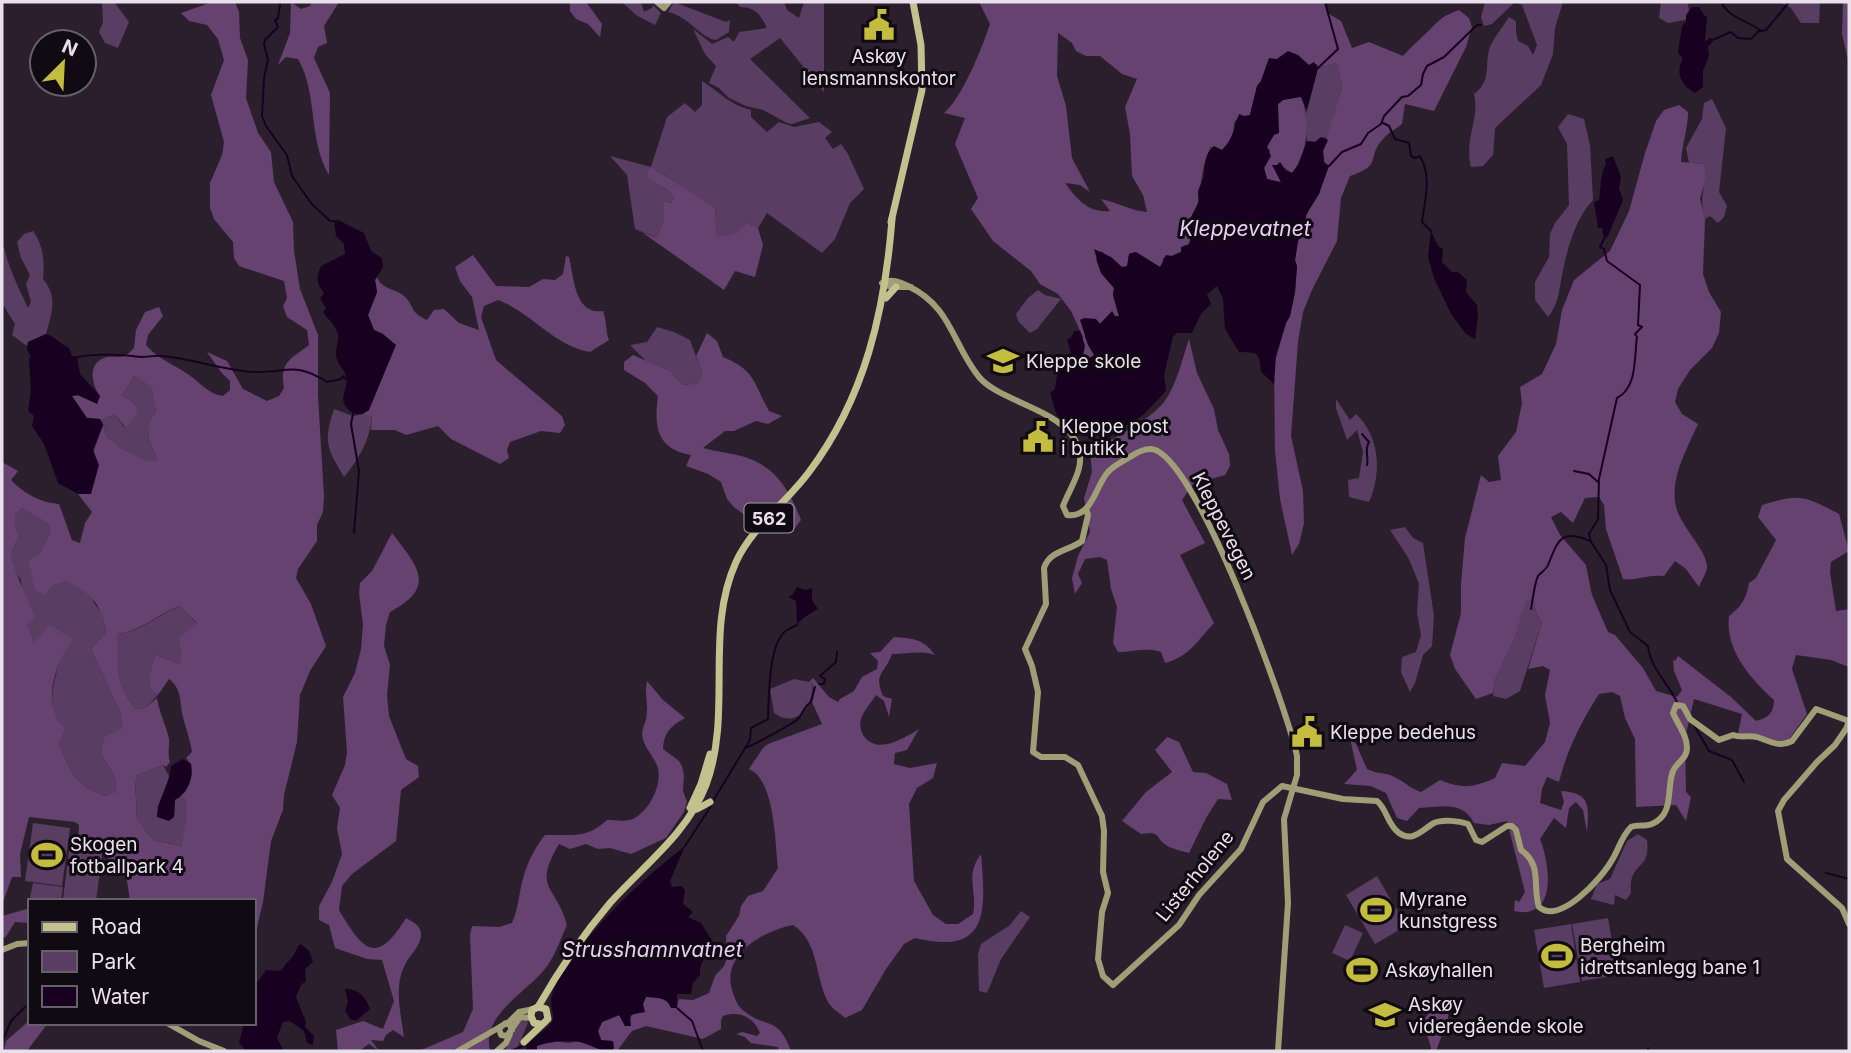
<svg xmlns="http://www.w3.org/2000/svg" width="1851" height="1053" viewBox="0 0 1851 1053" font-family="Inter,sans-serif">
<style>
.green{fill:#5a3d62}
.forest{fill:#65426f;fill-rule:evenodd}
.water{fill:#180020}
.lines{fill:none;stroke-linecap:round;stroke-linejoin:round}
.stream{stroke:#180020;stroke-width:2}
.secondary{stroke:#a09e76;stroke-width:6}
.primary{stroke:#c3c18d;stroke-width:7}
.labels{text-anchor:middle;dominant-baseline:central;stroke-width:6;stroke-linejoin:round;paint-order:stroke}
.shield{fill:#100b12;stroke:#a7a0a9;stroke-width:2}
.shield-label{font-size:18px;font-weight:bold;fill:#e8e0ea}
.poi-label{font-size:19px;fill:#e8e0ea;stroke:#100b12;text-anchor:start}
.street-label{font-size:19px;fill:#e8e0ea;stroke:#100b12}
.water-label{font-size:21px;font-style:italic;fill:#edccf7;stroke:#100b12}
</style>
<rect width="100%" height="100%" fill="#2b1f2e"/>
<g class="green">
<polygon points="102,2 114,2 129,22 118,48 105,43 99,32 103,22"/>
<polygon points="622,2 641,2 644,12 652,8 653,5 661,13 655,25 636,15"/>
<path d="M674,2L726,22L730,20L729,32L716,40C700,38 690,17 668,12Z"/>
<path d="M736,2H784L787,10L799,18L804,2H824V92L780,38L750,59L810,118L792,124L787,123L763,110L746,106L729,98L719,88L709,83L716,66L705,54L693,29L712,44L728,37L734,42L739,32L767,28C761,15 755,7 740,7Z"/>
<path d="M1485,2H1563L1555,28L1553,54L1541,85L1495,128L1493,155L1483,166L1471,167C1464,138 1480,119 1474,94C1492,81 1484,65 1490,47C1494,37 1503,27 1509,17L1516,21V32L1518,41L1528,46L1533,55L1537,45L1522,5L1515,2L1492,24L1484,26L1481,17Z"/>
<polygon points="1661,2 1688,2 1689,13 1685,20 1668,23 1659,18"/>
<polygon points="1780,2 1820,2 1819,23 1801,23 1791,8"/>
<polygon points="1337,63 1342,88 1328,140 1325,137 1315,142 1307,141 1305,117 1318,68"/>
<path d="M702,81C721,93 728,104 751,110V117L767,132L779,122L794,127L819,122L832,132L825,138L833,149L841,144L848,154L864,189L850,203L835,239L822,253L767,213L758,228L746,222C740,235 731,236 718,236C714,226 717,218 715,207L651,167L649,179L669,191L674,198L671,203L665,201L664,218L657,238L635,229L627,175L610,156L651,167L667,117L685,103L695,112L702,105Z"/>
<path d="M1712,99L1726,128L1719,192L1727,206L1724,217L1718,223L1710,216L1705,219C1698,196 1707,186 1705,164L1689,163L1686,148L1702,119L1704,103Z"/>
<path d="M1568,114L1584,119L1590,145L1593,200C1576,218 1568,246 1563,270C1559,288 1560,302 1548,317L1535,300V282L1549,257L1550,234L1555,223L1569,205L1567,144L1558,127Z"/>
<path d="M33,231C43,244 45,262 43,279C58,297 52,312 46,334L28,342L27,346L12,335L15,324L2,303V248L4,247C9,269 19,289 28,308L31,302L26,284L30,275L21,258L17,242L24,234Z"/>
<polygon points="1038,290 1045,295 1061,299 1037,329 1030,333 1018,321 1016,314 1028,298"/>
<polygon points="657,327 674,332 690,340 702,373 698,383 683,385 670,371 646,361 630,345 647,342"/>
<polygon points="134,376 153,387 156,411 148,424 149,439 157,460 147,462 124,450 106,436 102,420 114,414 125,428 136,405 122,395"/>
<path d="M1336,399L1350,420L1356,414C1380,436 1382,474 1369,502L1349,497L1348,480L1359,478L1363,452L1357,430L1347,440L1336,408Z"/>
<path d="M334,409L353,416L368,413L372,416C370,440 359,459 344,477C327,448 323,442 334,409Z"/>
<path d="M22,508L47,523L51,531L40,553L28,560L44,594L54,585L65,580L90,593L94,603L102,613L106,632L91,649L121,715L122,729L101,755C110,768 118,777 115,793L106,796C72,783 74,776 59,744L66,729C43,708 54,683 61,657L34,642L27,624L21,580L13,569L10,557L19,535L15,527V515Z"/>
<polygon points="1405,527 1413,538 1423,543 1434,616 1432,646 1423,655 1415,683 1410,692 1401,672 1402,657 1416,652 1421,635 1417,613 1419,584 1409,559 1390,530"/>
<polygon points="1533,598 1537,616 1542,622 1520,691 1506,699 1493,696 1495,680 1515,638 1526,600"/>
<path d="M181,606L197,624L179,664L156,655L152,691L158,695L145,708L135,709C113,676 118,672 116,634C143,632 157,614 181,606Z"/>
<path d="M794,679L809,682L812,681C815,696 805,722 785,718C781,718 778,715 774,713L770,689Z"/>
<path d="M163,765L170,778L157,808L174,817L175,799L185,796L186,816L183,846L153,840L136,817C138,802 133,789 137,775Z"/>
<polygon points="33,823 70,828 62,886 25,881"/>
<path d="M1638,834L1647,840C1651,873 1628,860 1631,893L1626,900L1615,895L1614,905L1591,899L1597,884L1610,879L1627,841Z"/>
<polygon points="70,844 103,849 96,901 63,899"/>
<polygon points="1377,876 1406,926 1375,944 1346,895"/>
<polygon points="33,883 63,887 61,900 63,901 30,901 28,907"/>
<polygon points="1021,911 1030,917 1001,959 987,993 979,991 978,954 981,944 1010,925"/>
<polygon points="1608,918 1618,975 1582,981 1572,924"/>
<polygon points="1571,924 1580,982 1544,988 1534,930"/>
<polygon points="1345,925 1363,933 1350,961 1332,953"/>
<polygon points="526,1019 528,1023 516,1051 505,1051 518,1023 520,1020"/>
</g>
<g class="forest">
<path d="M212,2H235L239,12L240,38L248,60L246,98L258,133L271,152L274,182L293,222L294,251L300,289L318,335V396L324,496L323,512L317,525V541L298,569L296,578L311,604L326,646L310,671L300,695L297,742L284,795L283,810L271,841L263,902L256,932V957L254,965V901H130L127,881L106,856L107,846L78,841L79,825L75,822L29,817L20,854L21,877H12L2,905V462L18,471L11,480C25,494 39,502 59,504L72,540L80,543L85,523L92,512L78,494L103,425L106,436L124,450L147,461L157,460L149,439L148,424L156,411L152,387L134,376L122,395L136,405L138,413L126,428L114,414L102,420L103,424L100,419L87,418L71,396L77,395L96,403L100,396C91,384 87,362 107,357C112,356 119,358 125,356C128,354 131,351 134,348L136,330L145,312L159,307L163,316L148,335L146,345C159,360 174,364 189,375C201,383 208,394 223,396L230,390V381L221,372L207,352L227,361L243,389L267,401L279,396L284,388C279,362 291,359 309,345L307,330L287,317L283,306L287,298L284,281L239,266L234,258L233,242L214,219L210,208V183L222,155L224,142L211,95L224,60L218,39L207,25L189,21L181,13ZM22,508L47,523L51,531L40,553L28,560L35,589L44,595L54,585L66,581C91,594 101,602 106,632L91,649L121,715L122,728L104,737L101,755C110,768 118,777 115,792L106,796C72,783 74,776 59,744L66,729C39,704 56,664 73,639L50,625L34,642L27,624L35,617C32,608 10,562 11,557C11,551 17,542 19,535L15,527V515ZM180,606L197,623L179,638L182,655L179,664L156,655L149,677L152,691L158,695L169,679C183,690 179,702 183,717C186,729 190,739 192,752L186,758L191,764L181,796L178,798L185,797L186,816L182,846L153,840L136,817C138,802 133,790 137,775L163,765L166,767L170,762C167,753 170,747 169,739C166,725 159,712 157,698L145,708L135,709C114,678 118,671 117,634C142,631 157,614 180,606Z"/>
<path d="M291,2L301,9L310,6L312,2H339L324,26L327,43L318,47L314,58L330,93L329,175C308,140 318,93 298,59L286,57L278,65L290,33Z"/>
<polygon points="570,2 586,2 602,24 600,37 588,24 576,19 570,11"/>
<path d="M979,2H1323L1329,14L1341,21L1352,48L1369,42L1403,56C1410,48 1416,43 1423,36C1438,23 1437,18 1459,10L1469,18L1472,27L1466,47L1434,111L1405,104L1402,124C1396,129 1389,132 1384,138C1365,158 1384,165 1350,176L1341,198L1337,241L1312,290L1303,312L1298,342L1291,436L1303,491L1304,523L1299,544L1292,555L1280,499L1275,451L1274,365L1286,323L1290,316L1295,292L1297,266L1295,260L1298,241L1310,205L1319,194L1325,172L1323,151L1342,88L1337,63L1318,68L1317,64L1309,65L1281,56L1277,59H1269L1261,81L1257,86L1250,115L1237,119L1234,123C1234,135 1232,141 1222,150L1211,147C1202,164 1201,182 1199,200C1197,208 1190,216 1189,225C1188,233 1193,239 1188,246C1182,253 1172,256 1163,258V265L1160,267L1135,252L1129,254L1128,267H1122L1101,251L1096,260L1101,273L1114,288L1113,295L1119,317L1106,319L1099,324L1097,322L1085,337L1095,356L1087,358L1083,355V337L1071,311L1058,294L1040,284L1031,271L993,241L971,209L978,198L955,144L965,118L944,113C961,100 983,46 990,24ZM1058,33L1072,43L1076,51L1086,56H1100L1122,74L1137,79L1125,107L1130,134L1132,176L1143,195L1147,212C1131,211 1117,202 1101,199L1110,211C1088,213 1077,199 1065,183L1080,185L1090,192L1072,158L1066,106L1057,76Z"/>
<polygon points="1843,2 1849,2 1849,64 1842,34"/>
<path d="M1294,97H1301C1311,120 1308,153 1292,173L1283,167L1278,175L1281,183L1267,179L1264,168L1270,151L1267,147L1277,127L1278,104L1283,100Z"/>
<path d="M1679,105L1688,112C1688,129 1682,144 1681,162L1705,164L1706,178L1700,199L1705,219L1703,274L1709,292L1721,312L1719,333L1712,348L1690,370L1678,389L1675,402L1682,414L1698,424C1687,449 1672,474 1675,502C1678,525 1706,548 1707,566C1707,573 1701,581 1699,587L1686,569L1675,561L1664,576C1648,574 1636,581 1623,579L1606,529L1604,505L1599,497L1585,498L1573,523L1561,512L1551,517L1560,535L1586,565L1592,595L1608,632L1615,635L1643,668L1656,691L1677,697L1682,690L1674,671L1673,660L1675,661L1678,656L1731,697L1756,721C1768,718 1774,713 1774,700C1750,678 1725,650 1729,616C1742,606 1746,599 1749,583L1756,578L1776,540L1758,517L1762,505C1801,493 1804,496 1839,514L1849,551L1831,562L1830,573L1836,611L1849,609V667L1831,660L1796,655L1792,669L1807,714L1787,742L1738,734L1742,714L1694,699L1685,738L1686,792L1691,797L1686,821L1676,805L1636,807L1635,739L1625,718L1620,696L1612,692L1599,694C1581,722 1567,750 1559,782L1547,777L1542,789L1540,803L1561,810L1564,802L1561,791C1591,793 1589,806 1587,832L1583,810L1576,802L1569,808L1566,828L1554,818L1540,839C1547,856 1557,903 1531,911C1526,913 1520,912 1514,911L1515,900L1519,902L1525,892L1507,821L1489,825L1474,823C1462,800 1442,807 1419,808L1407,821L1397,818L1386,793L1371,786L1344,784L1357,770L1350,738L1356,744L1367,769C1375,773 1383,773 1390,775C1401,779 1409,788 1421,792L1440,780C1463,789 1472,788 1495,778L1502,763L1525,766L1545,742L1550,723L1545,695L1550,670L1543,666L1528,669L1542,622L1537,616L1533,598L1526,601L1515,638L1495,680L1493,693L1476,699L1455,669L1450,655L1461,613V584L1465,538L1481,475L1489,482L1501,480L1498,456L1516,432L1522,403L1520,387L1542,374L1556,344L1562,310L1574,280L1610,251L1629,211L1645,153L1656,121L1664,110Z"/>
<path d="M651,167L715,207C717,218 714,227 718,236C731,236 740,234 746,222L758,228L763,245L755,277L735,271L724,290L643,233L657,238L664,218V201L671,203L674,198L669,191L649,179L647,172Z"/>
<path d="M473,255L496,286L529,287L543,279L555,280L563,274L566,256L569,257C574,277 574,315 603,311C607,321 605,330 609,340L590,352C554,346 532,313 498,300L484,306L481,317L496,360L562,416L565,425L560,433L541,431L510,442L507,450L509,458L500,464L451,439L438,426L406,435L395,430H371L372,416L363,414L369,410L383,334L374,330L368,315L377,292L375,280L377,277C382,290 395,288 404,296C415,306 409,312 427,320L434,310L444,309L459,323L479,330L472,297L460,281L455,267Z"/>
<path d="M707,333L717,341L723,357C756,371 753,382 769,411L782,416L768,424L756,421L734,431H725L703,448C717,452 732,453 745,457C776,467 790,491 801,520L792,532L770,533L735,508L727,499L721,482L708,474L686,466L691,455C656,449 654,426 658,396L645,383L624,370V362L633,355L670,371L683,385L698,383L702,373L696,356Z"/>
<path d="M1189,339L1197,373L1214,409L1218,430L1229,454L1230,466L1225,475L1193,484L1182,500L1205,543L1180,555L1214,623C1198,640 1189,657 1165,663L1161,652C1147,647 1133,652 1118,652L1113,643L1117,607L1111,589L1107,560L1100,557L1085,559L1078,574L1082,583L1075,594L1072,578L1078,556L1090,532L1084,498L1092,472L1090,451C1112,439 1149,421 1164,402C1177,385 1182,359 1189,339Z"/>
<path d="M392,533C417,566 438,586 390,612L386,625L384,646L390,665L387,695L389,716L406,759L418,766L419,777L401,790L396,841L352,874L342,886L339,910C363,950 376,967 406,918C413,922 420,925 421,933C422,946 408,956 404,967C394,988 401,1015 404,1037L393,1030L386,1035L383,1041L371,1040L379,1051L369,1044L359,1051H338L336,1030L363,1021L383,1029L394,1001L382,960L367,959L335,948L329,925L319,920V906L332,882L342,854L337,828L340,808L332,795L345,765L347,752L343,697L355,673L361,649L363,625L359,593L360,583L372,571Z"/>
<path d="M894,637C912,638 924,639 935,655C920,650 908,654 892,654C885,674 873,673 883,696L892,699L889,717L884,701L876,695C872,702 863,711 861,719C859,724 861,731 863,735C877,756 904,738 919,729L907,750L895,753L894,764L910,768L937,763L933,778L917,788L909,804L914,881L933,915L946,924H958L973,914C978,890 964,877 981,854C986,912 989,956 915,938L904,944L886,969L862,1010L845,1018C840,1013 831,1008 828,1002C815,978 819,941 793,925C763,931 719,955 733,993C735,999 738,1007 744,1011C766,1029 778,1015 791,1051H779L778,1047L751,1043L745,1037L736,1034L742,1032L757,1036L760,1033C754,1018 740,1010 723,1016L721,1020V1029L703,1039L646,1026L632,1031L617,1051H611L614,1048L601,1040L598,1031L602,1022L620,1015L625,1026C631,1014 641,1008 646,997L663,998L677,1007L679,999L693,1000L709,993L715,976L724,966L727,958L726,936L739,916L741,906L748,896L763,891L778,868C775,843 775,780 749,769L763,748L768,744L822,724L812,702L814,689L812,681L809,682L813,678L829,697L838,702L840,699L854,691L862,677L877,669L878,661L870,653L880,652Z"/>
<path d="M647,681L663,700L685,718C671,726 664,732 663,749L679,761L682,766L684,775L683,791L687,802L684,812L666,838L631,854L610,848L598,849L586,844L570,849L559,844C532,890 556,884 567,925C561,938 556,953 548,965C529,992 481,1013 490,1051H419L463,1032L473,1009L470,935L472,926L499,927L512,923C519,907 519,891 524,875C528,861 536,846 545,835C572,834 585,840 607,820C615,820 626,822 633,819C649,811 662,786 658,768C654,756 643,747 642,734C642,729 645,724 646,719C649,706 644,693 647,681Z"/>
<path d="M1167,737L1179,742L1193,772L1206,773L1227,784L1232,800L1218,799L1206,818L1189,853C1182,851 1172,849 1166,845C1154,837 1162,831 1141,834L1122,821L1146,792L1172,772L1155,750Z"/>
<polygon points="27,909 30,909 30,923 15,922 5,938 2,935 2,916"/>
<polygon points="1448,1007 1448,1018 1436,1051 1430,1051 1431,1048 1423,1021 1433,1008"/>
<polygon points="30,1020 30,1023 48,1023 27,1051 4,1051 6,1041"/>
<polygon points="551,1040 568,1043 580,1041 603,1051 535,1050 537,1046"/>
</g>
<g class="water">
<path d="M1692,7H1699L1705,16H1707L1705,42L1709,38L1715,39L1708,47L1709,56L1703,71V87L1695,93C1681,85 1675,73 1683,58L1678,53L1682,26L1686,22V15Z"/>
<path d="M1288,51L1298,55L1309,65L1314,62L1318,68L1307,110L1301,97L1283,100L1278,104L1279,133L1274,135L1267,147L1271,156L1264,168L1267,179L1281,182L1272,165H1277L1280,162L1286,171L1292,173L1298,165L1307,141L1315,142L1321,137L1328,140L1323,151L1324,162L1329,166L1319,194L1306,215L1302,233L1298,241L1295,260L1297,266L1295,292L1290,316L1286,323L1276,355L1274,384L1261,372C1259,350 1257,353 1239,352L1225,329L1223,299L1217,286L1207,294L1211,304L1201,314L1192,333H1177L1173,337L1164,375L1166,391L1143,415L1125,426L1122,423L1117,424L1115,432L1107,440L1057,416L1050,393L1055,389L1059,362L1065,365V356L1071,353L1067,339L1071,338L1074,331H1080L1085,346L1083,355L1090,358L1094,355L1088,345L1080,320L1084,318L1096,319L1100,324L1112,311L1115,316H1119L1113,295L1114,288L1101,273L1094,249L1111,257L1122,267L1127,266L1129,254L1136,252L1160,267L1166,255L1172,256L1181,252V247L1189,244C1192,236 1188,230 1190,223C1191,214 1195,211 1198,203C1199,199 1198,197 1198,192C1199,186 1203,181 1204,176C1205,164 1204,155 1214,146L1222,150C1234,138 1233,129 1239,114L1244,116L1250,115L1257,86L1261,81L1269,58L1277,59Z"/>
<path d="M1613,156L1621,177L1619,188L1623,200L1608,236L1604,239L1602,228H1598L1594,202L1599,200C1601,187 1600,175 1606,164L1605,159Z"/>
<path d="M338,220L364,233L371,251L382,258L383,267L375,280L377,292L368,315L374,330L383,334L396,345L369,410C362,415 356,416 350,411C335,398 350,390 346,376C345,370 340,367 338,362C333,352 339,343 338,335C336,325 328,320 323,312L326,308L320,299L324,293C316,283 316,278 321,266L345,254L344,244L336,236L334,221Z"/>
<polygon points="1431,231 1438,246 1443,249 1442,262 1452,272 1458,272 1467,280 1466,292 1477,305 1478,317 1475,339 1466,334 1451,314 1434,278 1428,257"/>
<path d="M46,334C56,337 60,344 69,348L72,356L77,357L80,374L100,396L97,404L78,395L72,396L87,418L100,419L103,425L93,450L99,465L91,494H78L58,483L44,444L32,426L34,416L28,411L31,390L29,359L31,357L27,350L28,342Z"/>
<path d="M797,587L806,590L812,588V600L818,609C813,612 801,618 797,625L796,601L788,597L792,595Z"/>
<path d="M183,759L191,764C194,778 188,793 175,800L174,817L169,821L157,817C157,800 170,784 171,766Z"/>
<path d="M685,846L670,881L672,887L682,886L685,891L683,904L693,912L688,917L701,923L713,942C710,956 699,959 700,975L693,983L691,994H677V1008H671C667,997 657,998 646,997L643,1004L645,1012L630,1015L631,1026H625L619,1015L602,1022L598,1031L601,1040L613,1041L614,1048L611,1051C600,1051 593,1046 583,1043C572,1039 548,1042 537,1046V1051H526L527,1043C534,1038 547,1029 552,1022C555,1016 551,1008 551,1001C552,988 561,976 567,966C600,919 640,881 685,846Z"/>
<polygon points="301,944 309,951 313,962 305,969 306,981 301,985 296,997 306,1022 305,1027 314,1036 313,1045 307,1043 304,1031 290,1021 283,1022 277,1038 284,1051 246,1051 239,1043 243,1027 241,1023 254,1023 254,987 266,970 280,971 294,955 298,946"/>
<path d="M345,989C358,988 366,997 370,1009L357,1020H351L345,1011L348,1002Z"/>
</g>
<g class="lines">
<g class="stream">
<polyline points="278,2 280,4 278,18 275,20 278,27 265,40 264,45 268,59 264,78 262,116 266,126 287,155 292,176 311,203 330,221 334,221"/>
<path d="M1721,2C1732,21 1747,19 1761,31L1766,30L1789,2"/>
<polyline points="1715,39 1731,32 1738,38 1751,39 1759,31"/>
<polyline points="1318,68 1338,49 1326,6 1327,2"/>
<path d="M1383,123L1389,126L1395,139L1409,143L1411,156L1415,158L1420,156C1432,176 1425,200 1422,222L1431,231"/>
<polyline points="1329,166 1342,152 1361,144 1368,133 1381,124 1384,116 1402,97 1408,96 1421,85 1423,74 1427,66 1444,57 1477,25 1481,25"/>
<path d="M1604,239L1600,247L1604,249L1607,261L1640,285L1638,325L1642,327L1635,334L1637,337C1634,356 1638,387 1617,398L1599,479L1598,519L1589,534L1591,542L1606,565L1610,590L1630,632L1648,646C1650,668 1669,684 1678,704"/>
<path d="M77,357C99,353 119,354 141,357C148,357 156,355 163,356C193,359 223,370 254,372C287,373 295,361 327,382L341,379L343,376L347,380"/>
<polyline points="353,414 351,424 359,471 354,533"/>
<path d="M1362,434L1369,442C1364,450 1369,458 1367,465"/>
<polyline points="1574,471 1589,474 1598,482"/>
<path d="M1531,609C1533,599 1534,585 1538,576C1540,573 1546,570 1548,565C1558,541 1560,528 1590,541"/>
<polyline points="819,684 824,684 825,679 820,676 836,662 837,652"/>
<polyline points="1694,725 1709,751 1732,760 1744,782"/>
<path d="M745,748C752,746 790,725 797,720C803,714 803,707 811,702L815,687"/>
<path d="M713,801L750,740L751,728L768,719C769,697 768,642 787,630C790,628 794,627 797,625"/>
<polyline points="685,846 711,806"/>
<polyline points="1826,873 1849,879"/>
<polyline points="677,1008 692,1021 703,1051"/>
<polyline points="2,1042 11,1021 25,1007"/>
<polyline points="1648,1048 1649,1051"/>
<polyline points="510,1051 526,1045"/>
</g>
<g class="secondary">
<polyline points="657,2 664,8 669,2"/>
<path d="M911,287H891L882,283C891,278 900,282 908,286C952,307 952,344 979,377C1001,403 1064,409 1078,446C1086,468 1070,487 1063,506L1067,515C1093,518 1095,486 1108,472C1114,465 1123,461 1130,457C1136,453 1143,449 1150,449C1194,448 1288,712 1297,756V775L1284,819L1288,903L1278,1051"/>
<path d="M1086,509L1088,515L1082,541C1069,551 1050,550 1044,568L1046,604L1025,649L1032,666L1038,692L1033,752L1041,757H1065L1078,765L1102,816L1104,831L1103,872L1108,893L1102,912L1098,959L1103,976L1113,985L1179,925L1199,895L1241,849L1263,802L1282,786L1343,799L1377,801C1387,809 1387,824 1399,833C1413,843 1423,829 1434,823C1443,819 1459,821 1468,824L1476,840L1482,842L1507,826H1512L1516,830L1521,850C1543,865 1532,887 1539,907C1560,925 1602,878 1612,860C1619,849 1621,837 1631,827C1638,824 1645,827 1652,824C1675,814 1666,788 1673,771C1677,762 1687,759 1687,748C1687,735 1678,725 1673,713L1676,705L1683,706L1690,719L1719,740L1733,735C1741,738 1749,735 1757,737C1770,741 1779,748 1792,741L1816,709L1849,721"/>
<polyline points="1849,721 1846,729 1835,745 1817,762 1784,800 1778,811 1787,859 1842,908 1849,924"/>
<polyline points="2,950 17,944 30,943"/>
<polyline points="167,1023 199,1041 224,1051"/>
<polyline points="507,1024 519,1012 534,1009"/>
<polyline points="512,1030 510,1025 506,1023 499,1028 501,1035 507,1036 520,1017 531,1018"/>
<polyline points="458,1051 500,1027"/>
<polyline points="497,1051 506,1043 510,1034"/>
</g>
<g class="primary">
<polyline points="891,222 922,90 921,45 913,2"/>
<polyline points="886,298 896,287"/>
<polyline points="690,808 701,784 710,754"/>
<polyline points="697,809 710,802"/>
<path d="M538,1007C559,970 582,936 610,903C644,865 687,834 706,785C733,713 704,632 736,562C752,527 787,502 809,472C865,398 885,310 892,219"/>
<polyline points="524,1042 548,1019 546,1009 538,1007 532,1010 531,1016 534,1023 540,1024"/>
</g>
</g>
<defs>
<symbol id="civic-bare" viewBox="-9 -9 18 18"><path d="M-.6-6.5H3V-4.5H.6V-3L4-1V1h2V6H-6V1h2V-1L-.6-3ZM-1.2 2.5V6h2.4V2.5Z" fill="#c4bc3e" stroke="#100b12" stroke-width="2.5" paint-order="stroke"/></symbol>
<symbol id="school-bare" viewBox="-9 -9 18 18"><path d="M0-5L7-2L0 1L-7-2ZM-4 1L0 2.5L4 1V4Q0 6-4 4Z" fill="#c4bc3e" stroke="#100b12" stroke-width="2.5" paint-order="stroke"/></symbol>
<symbol id="stadium-bare" viewBox="-9 -9 18 18"><path d="M0-5a6.5 5 0 1 0 0 10a6.5 5 0 1 0 0-10ZM-3.5-1.8h7v3.6h-7Z" fill="#c4bc3e" stroke="#100b12" stroke-width="2.5" paint-order="stroke"/></symbol>
</defs>
<g fill-rule="evenodd">
<use href="#civic-bare" x="857" y="3" width="44" height="44"/>
<use href="#school-bare" x="981" y="339" width="44" height="44"/>
<use href="#civic-bare" x="1016" y="415" width="44" height="44"/>
<use href="#civic-bare" x="1285" y="710" width="44" height="44"/>
<use href="#stadium-bare" x="25" y="833" width="44" height="44"/>
<use href="#stadium-bare" x="1354" y="888" width="44" height="44"/>
<use href="#stadium-bare" x="1535" y="934" width="44" height="44"/>
<use href="#stadium-bare" x="1340" y="948" width="44" height="44"/>
<use href="#school-bare" x="1363" y="993" width="44" height="44"/>
</g>
<g class="labels">
<rect class="shield" x="744.5" y="503.5" width="49" height="29" rx="5"/>
<g class="shield-label">
<text x="769" y="518">562</text>
</g>
<g class="poi-label">
<text x="879" y="56" text-anchor="middle">Askøy<tspan x="879" dy="22">lensmannskontor</tspan></text>
<text x="1026" y="361">Kleppe skole</text>
<text x="1061" y="426">Kleppe post<tspan x="1061" dy="22">i butikk</tspan></text>
<text x="1330" y="732">Kleppe bedehus</text>
<text x="70" y="844">Skogen<tspan x="70" dy="22">fotballpark 4</tspan></text>
<text x="1399" y="899">Myrane<tspan x="1399" dy="22">kunstgress</tspan></text>
<text x="1580" y="945">Bergheim<tspan x="1580" dy="22">idrettsanlegg bane 1</tspan></text>
<text x="1385" y="970">Askøyhallen</text>
<text x="1408" y="1004">Askøy<tspan x="1408" dy="22">videregående skole</tspan></text>
</g>
<g class="street-label">
<text transform="translate(1224 526) rotate(63)">Kleppevegen</text>
<text transform="translate(1195 876) rotate(-51)">Listerholene</text>
</g>
<g class="water-label">
<text x="1245" y="228">Kleppevatnet</text>
<text x="652" y="949">Strusshamnvatnet</text>
</g>
</g>
<rect width="1851" height="1053" fill="none" stroke="#e8e0ea" stroke-width="7"/>
<rect x="28" y="899" width="228" height="126" fill="#100b12" stroke="#666068" stroke-width="2"/>
<rect x="42" y="922" width="35" height="10" fill="#c3c18d" stroke="#666068" stroke-width="2"/>
<text x="91" y="934" font-size="21" fill="#e8e0ea">Road</text>
<rect x="42" y="951" width="35" height="21" fill="#5a3d62" stroke="#666068" stroke-width="2"/>
<text x="91" y="969" font-size="21" fill="#e8e0ea">Park</text>
<rect x="42" y="986" width="35" height="21" fill="#180020" stroke="#666068" stroke-width="2"/>
<text x="91" y="1004" font-size="21" fill="#e8e0ea">Water</text>
<g transform="translate(63 63) rotate(24)"><circle r="33" fill="#100b12" stroke="#666068" stroke-width="2"/>
<path d="M0-5L12 26L0 18L-12 26Z" fill="#c4bc3e"/>
<text y="-10" font-size="19" font-weight="bold" text-anchor="middle" fill="#e8e0ea">N</text>
</g>
</svg>
